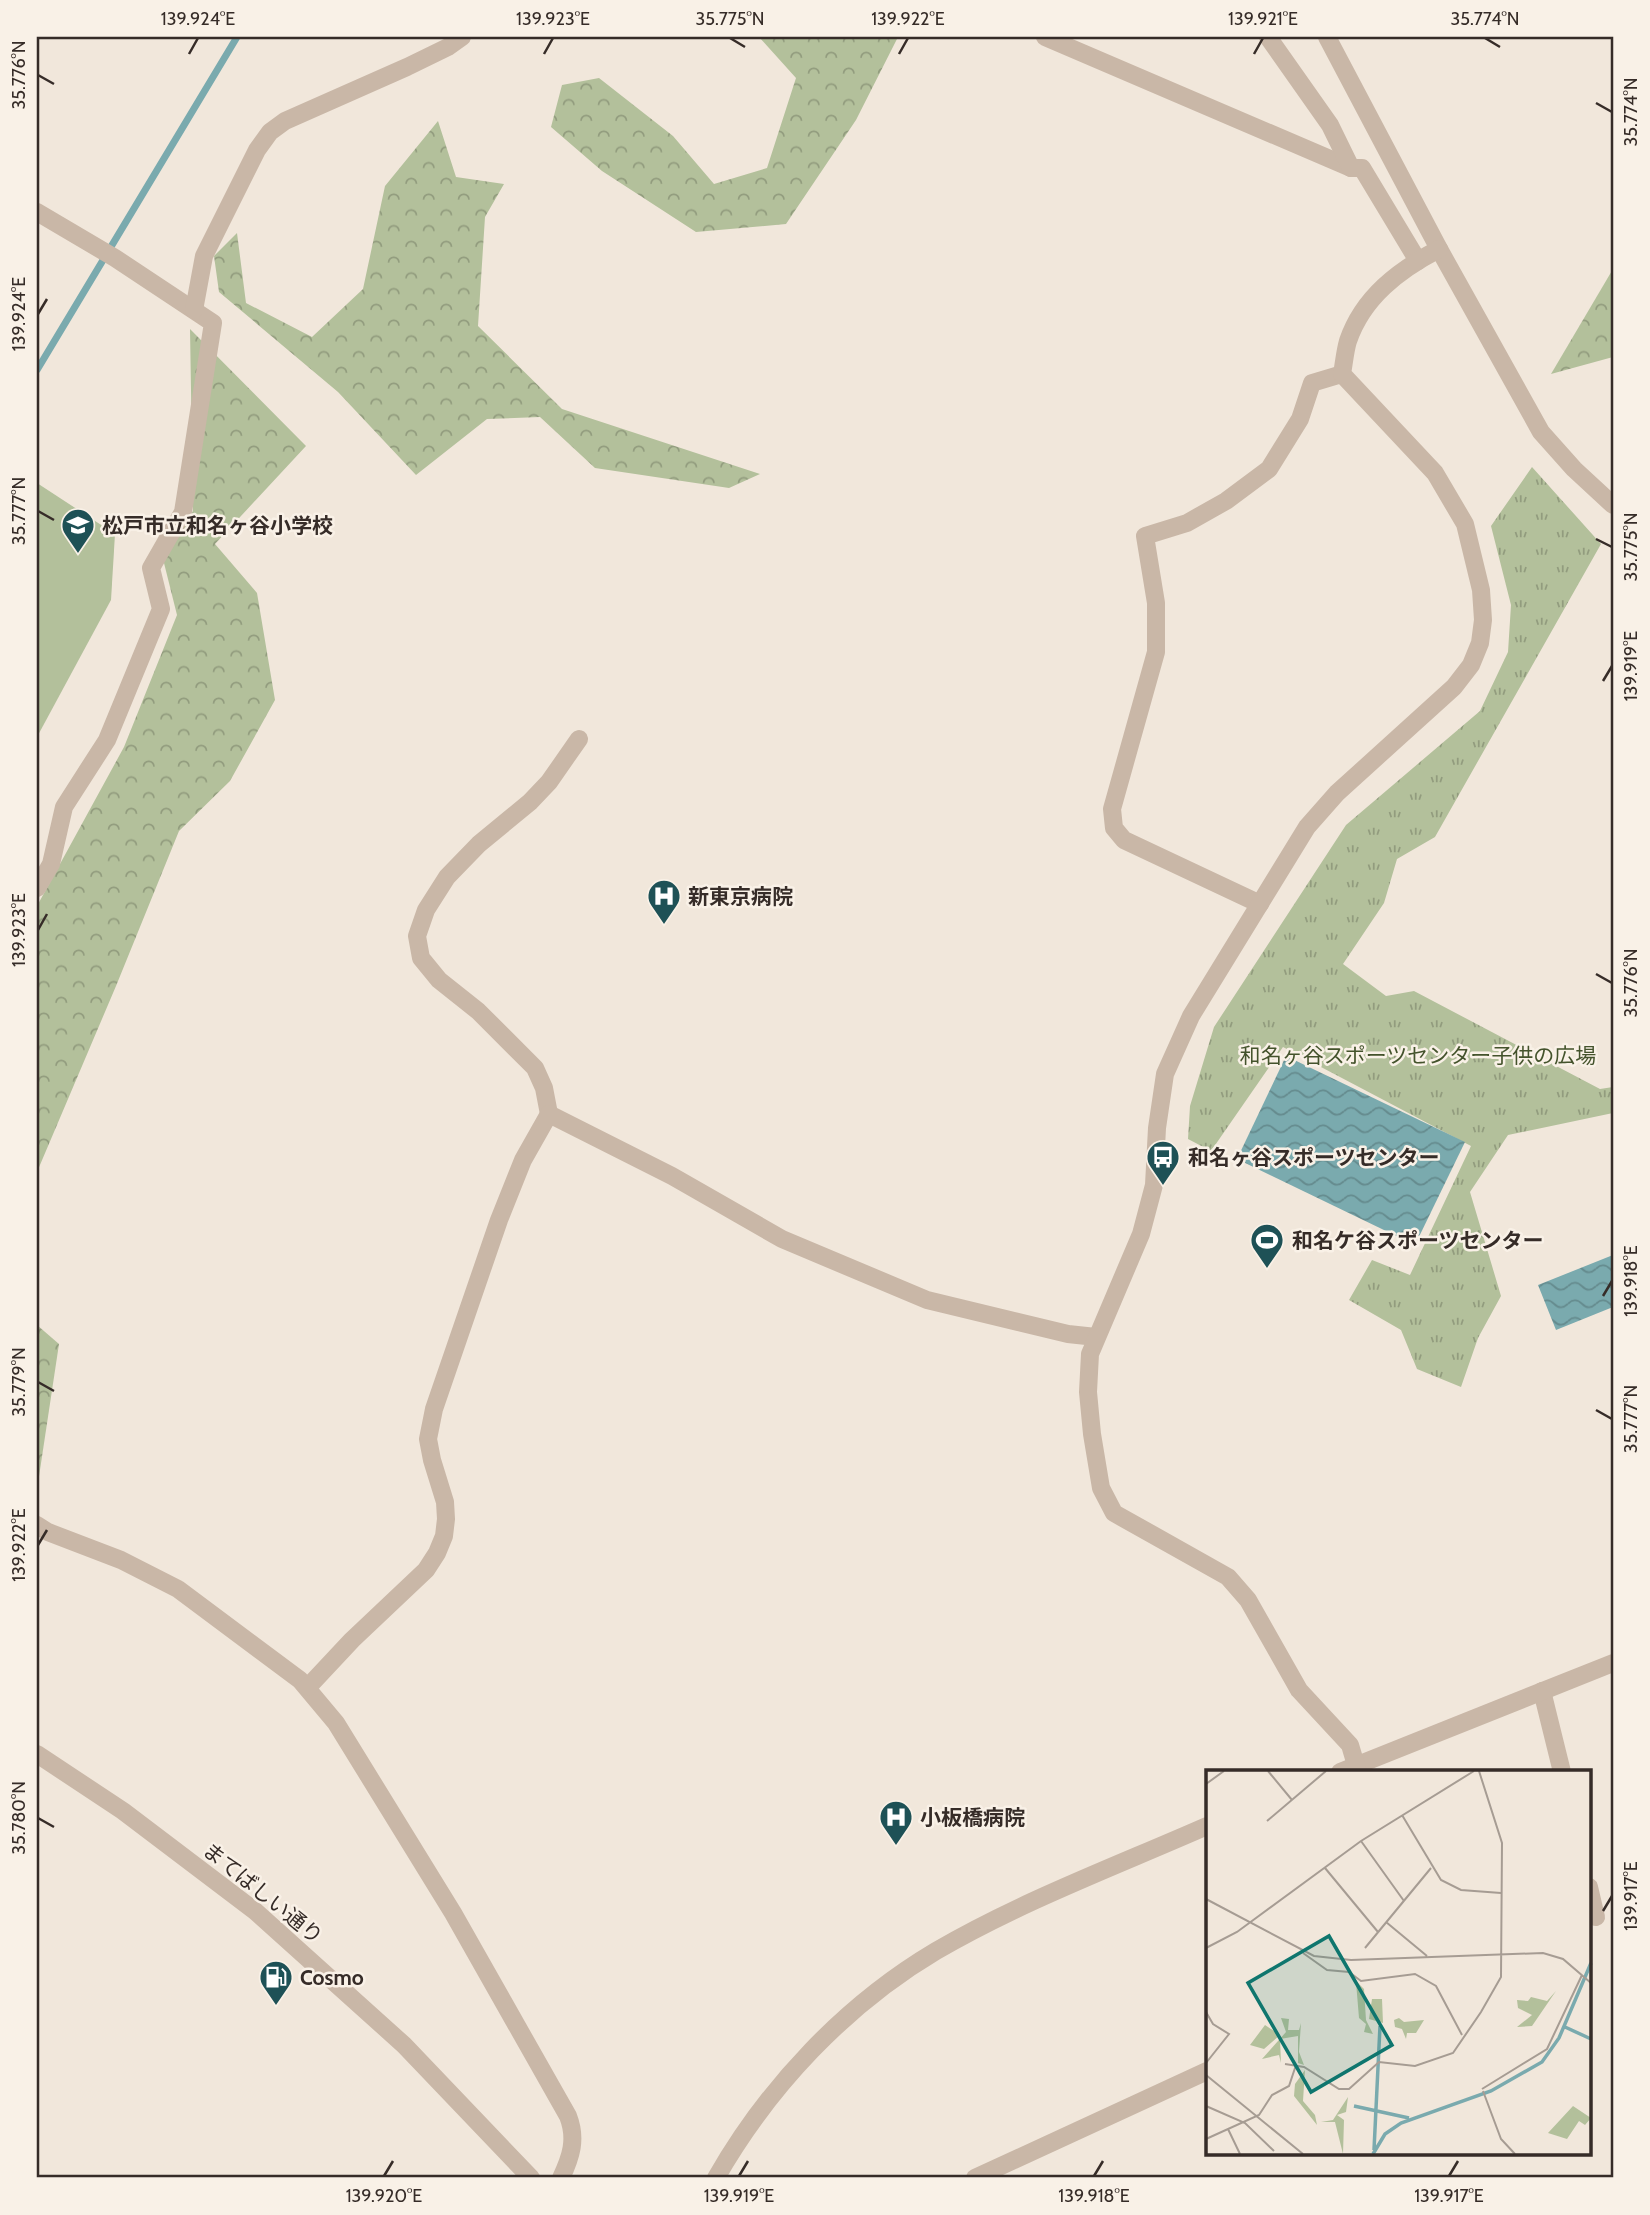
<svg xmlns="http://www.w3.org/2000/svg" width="1650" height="2215" viewBox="0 0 1650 2215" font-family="Cabin,'Noto Sans JP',sans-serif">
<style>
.forest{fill:url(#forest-crowns)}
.park{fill:url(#park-tufts)}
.pitch{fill:#b3c09b}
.water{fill:url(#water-waves)}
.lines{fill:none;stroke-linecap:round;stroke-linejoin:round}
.stream{stroke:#7aaaae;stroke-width:7}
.minor{stroke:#c9b7a7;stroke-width:18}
.ticks{fill:none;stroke:#362c28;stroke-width:2.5}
.labels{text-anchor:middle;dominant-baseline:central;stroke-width:5;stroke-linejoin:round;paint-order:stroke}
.poi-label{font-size:21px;font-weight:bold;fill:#362c28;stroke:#f9f1e7;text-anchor:start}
.park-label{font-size:21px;fill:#44532c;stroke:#f9f1e7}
.street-label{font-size:21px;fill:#362c28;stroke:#f9f1e7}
.inset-river{fill:none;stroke:#7aaaae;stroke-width:3.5}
.inset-road{fill:none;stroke:#a69c93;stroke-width:2}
.view{fill:#0f766e;fill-opacity:0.15;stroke:#0f766e;stroke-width:3.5}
.inset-edge{fill:none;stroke:#362c28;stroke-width:3.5}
.neatline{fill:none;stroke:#362c28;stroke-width:2.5}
.ticks-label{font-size:18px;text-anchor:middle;fill:#362c28}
</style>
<defs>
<pattern id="forest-crowns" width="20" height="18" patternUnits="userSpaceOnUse" patternTransform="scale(1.75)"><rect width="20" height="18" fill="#b3c09b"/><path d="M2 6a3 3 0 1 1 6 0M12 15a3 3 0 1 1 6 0" fill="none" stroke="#929c7e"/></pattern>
<pattern id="park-tufts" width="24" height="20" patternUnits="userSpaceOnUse" patternTransform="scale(1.75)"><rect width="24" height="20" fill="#b3c09b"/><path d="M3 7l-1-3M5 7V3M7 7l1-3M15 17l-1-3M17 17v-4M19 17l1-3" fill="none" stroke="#929c7e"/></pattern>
<pattern id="water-waves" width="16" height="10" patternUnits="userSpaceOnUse" patternTransform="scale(1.75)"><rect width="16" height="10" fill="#7aaaae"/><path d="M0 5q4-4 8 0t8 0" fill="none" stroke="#658b8e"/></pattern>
</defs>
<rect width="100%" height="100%" fill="#f1e7db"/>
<g class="forest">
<polygon points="759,37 898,37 856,120 786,224 696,232 602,171 551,127 562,85 599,78 673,136 714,184 767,168 796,78"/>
<polygon points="438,121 456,177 504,184 485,217 478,326 562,409 760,474 729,488 595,468 540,417 487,419 416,475 338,392 219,292 214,256 237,233 246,303 312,337 363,289 385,186"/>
<polygon points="1613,269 1613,357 1551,374"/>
<polygon points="190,329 306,446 215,544 257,593 275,700 230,781 179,831 116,986 37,1172 37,906 124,747 177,615 161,551 193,511"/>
<polygon points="37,1325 59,1344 38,1483 37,1483"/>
</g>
<polygon class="park" points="1532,467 1601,544 1435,837 1397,859 1384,903 1343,964 1386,996 1414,991 1600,1089 1613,1087 1613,1113 1508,1135 1470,1192 1501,1296 1478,1338 1461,1387 1417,1369 1401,1330 1349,1300 1372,1260 1410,1275 1471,1146 1283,1047 1211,1151 1188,1139 1190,1106 1214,1027 1346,825 1480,711 1508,652 1511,605 1491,526"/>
<polygon class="pitch" points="37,483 115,534 111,600 37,737"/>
<g class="water">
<polygon points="1286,1056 1465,1142 1415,1245 1237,1159"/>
<polygon points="1613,1255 1613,1307 1556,1330 1538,1285"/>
</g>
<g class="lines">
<polyline class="stream" points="37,370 237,37"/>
<g class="minor">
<polyline points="1045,37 1351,168"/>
<polyline points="1268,37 1330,125 1351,168 1362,168 1418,261"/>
<polyline points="1327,37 1439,249 1541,432 1574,469 1613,505"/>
<polyline points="37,212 115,258 213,323 183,512 151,568 161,609 107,740 64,807 51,864 37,888"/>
<polyline points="194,310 204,256 257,150 270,132 285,121 407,67 448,47 462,37"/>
<polyline points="1260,904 1124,840 1114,828 1112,809 1156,652 1156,603 1145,536 1187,523 1226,501 1269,469 1300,419 1312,383 1342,374"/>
<polyline points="549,1114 544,1088 535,1068 478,1011 439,980 421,958 417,936 426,910 447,877 479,844 530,802 549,782 579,739"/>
<path d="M37,1525L48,1532L121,1560L178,1589L300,1680L336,1723L453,1913L568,2116C577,2139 571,2157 561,2178"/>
<polyline points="308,1687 352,1640 426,1570 437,1553 444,1536 446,1519 445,1502 432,1460 428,1439 434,1409 499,1220 523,1160 549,1114 672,1176 782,1239 927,1300 1068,1334 1096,1337"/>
<polyline points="1542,1691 1562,1772"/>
<polyline points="37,1754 123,1811 255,1911 404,2045 531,2178"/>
<polyline points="1340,1772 1613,1663"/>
<path d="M1358,1772L1350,1745L1299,1690L1248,1600L1228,1577L1114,1513L1101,1488L1092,1434L1088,1392L1090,1354L1141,1234L1154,1185L1157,1128L1165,1074L1191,1016L1307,827L1337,793L1454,687L1471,665L1480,643L1483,620L1481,590L1465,524L1435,473L1342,374C1344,363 1345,351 1348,341C1363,297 1399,270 1439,249"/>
<polyline points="1589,1887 1596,1917"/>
<path d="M716,2178C768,2087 845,2005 936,1951C1022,1901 1116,1866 1207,1826"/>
<polyline points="975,2178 1207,2071"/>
</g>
</g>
<path class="ticks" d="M730,38L745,47M1485,38L1500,47M189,54L198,38M544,54L553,38M899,54L908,38M1254,54L1263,38M38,75L54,84M1596,103L1612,112M38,314L47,299M38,511L54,520M1596,539L1612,547M1603,681L1612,666M38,930L47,914M1596,974L1612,983M1603,1296L1612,1281M38,1382L54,1391M1596,1410L1612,1419M38,1545L47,1530M38,1818L54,1827M1603,1911L1612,1896M384,2176L393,2161M739,2176L748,2161M1094,2176L1103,2161M1449,2176L1458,2161"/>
<defs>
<symbol id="school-pin" viewBox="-11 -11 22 30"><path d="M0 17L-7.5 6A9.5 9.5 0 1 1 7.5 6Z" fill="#1e5156" stroke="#f9f1e7"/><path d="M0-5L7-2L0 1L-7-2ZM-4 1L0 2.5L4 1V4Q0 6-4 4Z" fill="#fff"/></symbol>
<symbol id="hospital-pin" viewBox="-11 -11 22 30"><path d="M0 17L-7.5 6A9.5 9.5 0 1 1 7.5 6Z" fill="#1e5156" stroke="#f9f1e7"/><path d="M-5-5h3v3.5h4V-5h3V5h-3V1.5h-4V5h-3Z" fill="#fff"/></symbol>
<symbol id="bus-pin" viewBox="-11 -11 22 30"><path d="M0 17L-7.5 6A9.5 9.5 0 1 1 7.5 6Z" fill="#1e5156" stroke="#f9f1e7"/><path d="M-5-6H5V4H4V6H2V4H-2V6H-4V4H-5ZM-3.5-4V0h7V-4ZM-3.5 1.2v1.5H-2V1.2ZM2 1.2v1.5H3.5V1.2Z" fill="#fff"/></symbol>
<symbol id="stadium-pin" viewBox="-11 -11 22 30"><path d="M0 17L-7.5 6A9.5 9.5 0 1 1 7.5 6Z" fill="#1e5156" stroke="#f9f1e7"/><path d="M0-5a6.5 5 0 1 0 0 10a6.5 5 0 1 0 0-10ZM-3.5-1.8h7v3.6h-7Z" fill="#fff"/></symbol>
<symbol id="fuel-pin" viewBox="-11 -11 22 30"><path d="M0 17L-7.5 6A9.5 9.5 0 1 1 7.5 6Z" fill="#1e5156" stroke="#f9f1e7"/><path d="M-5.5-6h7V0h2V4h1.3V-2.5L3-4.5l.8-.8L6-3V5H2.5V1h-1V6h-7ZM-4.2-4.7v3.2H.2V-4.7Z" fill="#fff"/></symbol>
</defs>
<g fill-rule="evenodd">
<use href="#school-pin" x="59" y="506" width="38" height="52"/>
<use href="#hospital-pin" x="645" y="877" width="38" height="52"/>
<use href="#bus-pin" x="1144" y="1138" width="38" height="52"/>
<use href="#stadium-pin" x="1248" y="1221" width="38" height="52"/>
<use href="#hospital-pin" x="877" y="1798" width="38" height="52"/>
<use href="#fuel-pin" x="257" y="1958" width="38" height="52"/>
</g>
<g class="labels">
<g class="poi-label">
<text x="102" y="525">松戸市立和名ヶ谷小学校</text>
<text x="688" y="896">新東京病院</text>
<text x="1188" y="1157">和名ヶ谷スポーツセンター</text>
<text x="1292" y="1240">和名ケ谷スポーツセンター</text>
<text x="920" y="1817">小板橋病院</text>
<text x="300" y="1977">Cosmo</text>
</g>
<g class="park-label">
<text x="1418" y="1055">和名ヶ谷スポーツセンター子供の広場</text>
</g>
<g class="street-label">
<text transform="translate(263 1893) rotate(39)">まてばしい通り</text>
</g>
</g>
<g transform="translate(1206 1770)">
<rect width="385" height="385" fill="#f1e7db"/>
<path d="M142,203L158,219L160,250L167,264L158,262L160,254L153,248L150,212ZM350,221L326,256L311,257L326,245L312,238L311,230L322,231L325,227L341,231ZM193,248L198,252L218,250L210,263H201L200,269L196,259L189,257L188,250ZM99,300L97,331L109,345L111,355L88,326L89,314ZM142,327L140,342L131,345L138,350L137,384L129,352H115L127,350Z" fill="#b3c09b"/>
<path d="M75,248L83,249L82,260H93L95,253L93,282L98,295L92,293V266L74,269L75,293L73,285L56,289L80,262Z" fill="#b3c09b"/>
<path d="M166,229H176L177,253L163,249ZM59,255L74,265L58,279L44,275ZM367,336L385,348L379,355L373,351L361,369L342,363Z" fill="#b3c09b"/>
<path class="inset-river" d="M359,257L385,269M148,336L203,348M168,380L174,256M167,384L179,364L195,353L285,321L336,292L353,268L385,193"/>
<path class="inset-road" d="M62,1L86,30M0,14L18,1M196,45L235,110L255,120L295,123M61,51L120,1M155,71L198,131M119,98L172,162M0,129L108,186L145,190L337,183L357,189L385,213M180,152L221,186M0,178L31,162L155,71L268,1M159,178L225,98M97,183L121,200L143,202L155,211L209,204L230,216L256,265M0,242L7,254L23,264L0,293M79,294L98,297L133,319H143L173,292L209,296L247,283L275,242L295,207L296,73L273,1M0,305L97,384M276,319L341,279L376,205M277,321L295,369L309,384M0,336L39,353L68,381M22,359L34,384M0,369L53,345L66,325L83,316L90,295"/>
<path class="view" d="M123,166L186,275L105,322L42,213Z"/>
<rect width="385" height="385" class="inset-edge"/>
</g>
<rect width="1650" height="2215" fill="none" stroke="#f9f1e7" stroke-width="77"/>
<rect x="38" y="38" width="1574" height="2138" class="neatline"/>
<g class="ticks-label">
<text x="198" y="25">139.924°E</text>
<text x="553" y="25">139.923°E</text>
<text x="730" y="25">35.775°N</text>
<text x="908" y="25">139.922°E</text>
<text x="1263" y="25">139.921°E</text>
<text x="1485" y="25">35.774°N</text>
<text transform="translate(19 75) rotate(-90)" y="6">35.776°N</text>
<text transform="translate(1631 112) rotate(-90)" y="6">35.774°N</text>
<text transform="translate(19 314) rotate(-90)" y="6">139.924°E</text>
<text transform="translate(19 511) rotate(-90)" y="6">35.777°N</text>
<text transform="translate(1631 547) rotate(-90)" y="6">35.775°N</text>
<text transform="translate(1631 666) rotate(-90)" y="6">139.919°E</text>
<text transform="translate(19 930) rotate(-90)" y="6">139.923°E</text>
<text transform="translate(1631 983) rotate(-90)" y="6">35.776°N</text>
<text transform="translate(1631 1281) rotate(-90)" y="6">139.918°E</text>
<text transform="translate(19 1382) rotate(-90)" y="6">35.779°N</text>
<text transform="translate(1631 1419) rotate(-90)" y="6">35.777°N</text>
<text transform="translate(19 1545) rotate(-90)" y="6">139.922°E</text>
<text transform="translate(19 1818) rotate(-90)" y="6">35.780°N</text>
<text transform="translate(1631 1896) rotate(-90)" y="6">139.917°E</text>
<text x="384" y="2202">139.920°E</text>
<text x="739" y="2202">139.919°E</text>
<text x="1094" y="2202">139.918°E</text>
<text x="1449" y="2202">139.917°E</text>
</g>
</svg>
